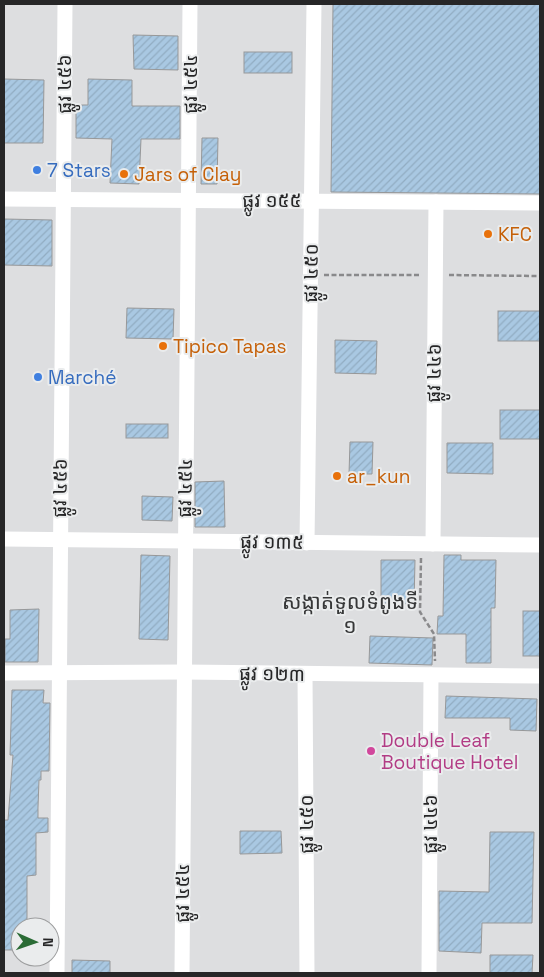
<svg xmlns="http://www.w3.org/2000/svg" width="544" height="977" viewBox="0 0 544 977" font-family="'Space Grotesk','Noto Sans Khmer',sans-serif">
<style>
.building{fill:url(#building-hatch);stroke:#979899}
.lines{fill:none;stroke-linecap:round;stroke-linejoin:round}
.path{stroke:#89898b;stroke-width:2.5;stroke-dasharray:5 2.5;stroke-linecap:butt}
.minor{stroke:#fff;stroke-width:15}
.shop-dot{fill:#3f7fe0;stroke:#eaeced;stroke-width:2}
.food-dot{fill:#e8710a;stroke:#eaeced;stroke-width:2}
.hotel-dot{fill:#d1479c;stroke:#eaeced;stroke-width:2}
.labels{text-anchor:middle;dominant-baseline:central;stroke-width:4;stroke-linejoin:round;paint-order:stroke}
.street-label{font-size:19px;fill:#262627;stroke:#eaeced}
.shop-label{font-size:19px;fill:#366cbe;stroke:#eaeced;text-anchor:start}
.food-label{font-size:19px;fill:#c56008;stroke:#eaeced;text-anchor:start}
.hotel-label{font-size:19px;fill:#b23c85;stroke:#eaeced;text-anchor:start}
.quarter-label{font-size:21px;fill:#363738;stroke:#eaeced}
</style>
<defs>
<pattern id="building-hatch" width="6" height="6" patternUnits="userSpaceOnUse" patternTransform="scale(1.25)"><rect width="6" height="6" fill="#a9c8e2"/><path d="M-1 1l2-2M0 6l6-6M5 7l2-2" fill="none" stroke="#91acc2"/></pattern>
</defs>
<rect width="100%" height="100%" fill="#dddee0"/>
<g class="building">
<polygon points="333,4 540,4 540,194 331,192"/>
<polygon points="133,35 178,36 178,70 134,69"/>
<rect x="244" y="52" width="48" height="21"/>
<polygon points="4,79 44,80 43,143 4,143"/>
<polygon points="88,79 132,80 132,106 180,106 180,139 141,139 139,184 110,183 112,139 76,138 76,105 88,105"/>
<polygon points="202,138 218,138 217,184 201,184"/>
<polygon points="4,219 52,220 52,266 4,265"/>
<polygon points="127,308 174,309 173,339 126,338"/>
<rect x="498" y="311" width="42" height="30"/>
<polygon points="335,340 377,341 376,374 335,373"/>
<rect x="500" y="410" width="40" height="29"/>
<rect x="126" y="424" width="42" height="14"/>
<polygon points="350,442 373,442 372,474 349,474"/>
<polygon points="447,443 493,443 493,474 447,473"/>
<polygon points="224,481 225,527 195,527 195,482"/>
<polygon points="142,496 173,497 172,521 142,520"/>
<polygon points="141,555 170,556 168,640 139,639"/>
<polygon points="444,555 461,555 461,560 496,560 495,608 491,608 491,663 466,663 466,634 437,634 438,616 443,616"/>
<polygon points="381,560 415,560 414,604 381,603"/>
<polygon points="39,609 38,662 5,662 5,639 10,639 10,610"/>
<rect x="523" y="611" width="17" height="45"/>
<polygon points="370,636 433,638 432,665 369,663"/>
<polygon points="12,690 44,690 43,703 50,703 49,771 41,771 41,780 39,780 38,807 38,818 48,818 48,832 36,833 36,875 27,876 27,925 20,925 20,950 4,950 4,820 8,820 13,755 10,755"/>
<polygon points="446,696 537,699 536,731 510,730 510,718 445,718"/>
<polygon points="240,831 281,831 282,853 240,854"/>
<polygon points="490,832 534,832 532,923 482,923 481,953 439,951 439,891 489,892"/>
<polygon points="490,955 533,955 532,973 490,973"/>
<polygon points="72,960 110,961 110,973 72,973"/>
</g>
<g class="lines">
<g class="path">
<polyline points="324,275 421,275"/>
<polyline points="449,275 540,276"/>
<polyline points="421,558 420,612 434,634 435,661"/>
</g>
<g class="minor">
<polyline points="4,199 540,203"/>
<polyline points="4,539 540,545"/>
<polyline points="307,543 314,4"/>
<polyline points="433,544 436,202"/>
<polyline points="4,673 183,672 540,676"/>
<polyline points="305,674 307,973"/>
<polyline points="57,973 65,4"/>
<path d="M182,973C183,650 189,327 190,4"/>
<polyline points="429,973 431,675"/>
</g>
</g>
<g class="shop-dot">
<circle cx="37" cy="170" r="5"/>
<circle cx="38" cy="377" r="5"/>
</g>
<g class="food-dot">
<circle cx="124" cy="174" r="5"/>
<circle cx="488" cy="234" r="5"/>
<circle cx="163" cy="346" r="5"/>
<circle cx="337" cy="476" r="5"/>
</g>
<circle class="hotel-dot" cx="371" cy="751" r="5"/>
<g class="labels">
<g class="street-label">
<text transform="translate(64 84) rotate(-90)">ផ្លូវ ៤៥៦</text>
<text transform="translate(190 84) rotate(-90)">ផ្លូវ ៤៥៤</text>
<text x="272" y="200">ផ្លូវ ១៥៥</text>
<text transform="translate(311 273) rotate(-89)">ផ្លូវ ៤៥០</text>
<text transform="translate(434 373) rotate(-89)">ផ្លូវ ៤៤៦</text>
<text transform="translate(60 488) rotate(-89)">ផ្លូវ ៤៥៦</text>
<text transform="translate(185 488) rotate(-89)">ផ្លូវ ៤៥៤</text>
<text transform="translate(272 542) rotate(1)">ផ្លូវ ១៣៥</text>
<text transform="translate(272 674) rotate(1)">ផ្លូវ ១២៣</text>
<text transform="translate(306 824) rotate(-90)">ផ្លូវ ៤៥០</text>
<text transform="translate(430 824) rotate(-90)">ផ្លូវ ៤៤៦</text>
<text transform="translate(182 893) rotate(-90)">ផ្លូវ ៤៥៤</text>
</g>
<g class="shop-label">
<text x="47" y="170">7 Stars</text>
<text x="48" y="377">Marché</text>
</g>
<g class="food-label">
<text x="134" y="174">Jars of Clay</text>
<text x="498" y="234">KFC</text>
<text x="173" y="346">Tipico Tapas</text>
<text x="347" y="476">ar_kun</text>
</g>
<g class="hotel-label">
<text x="381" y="740">Double Leaf<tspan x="381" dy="22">Boutique Hotel</tspan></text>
</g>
<g class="quarter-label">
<text x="350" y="601">សង្កាត់ទួលទំពូងទី<tspan x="350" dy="24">១</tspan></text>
</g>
</g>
<rect width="544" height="977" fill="none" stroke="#262627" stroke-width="10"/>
<g transform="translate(35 942) rotate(92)"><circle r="24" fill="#eaeced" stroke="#9c9d9e"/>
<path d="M0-4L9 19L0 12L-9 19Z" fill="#2a6b35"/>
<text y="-8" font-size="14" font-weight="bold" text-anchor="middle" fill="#262627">N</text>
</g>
</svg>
